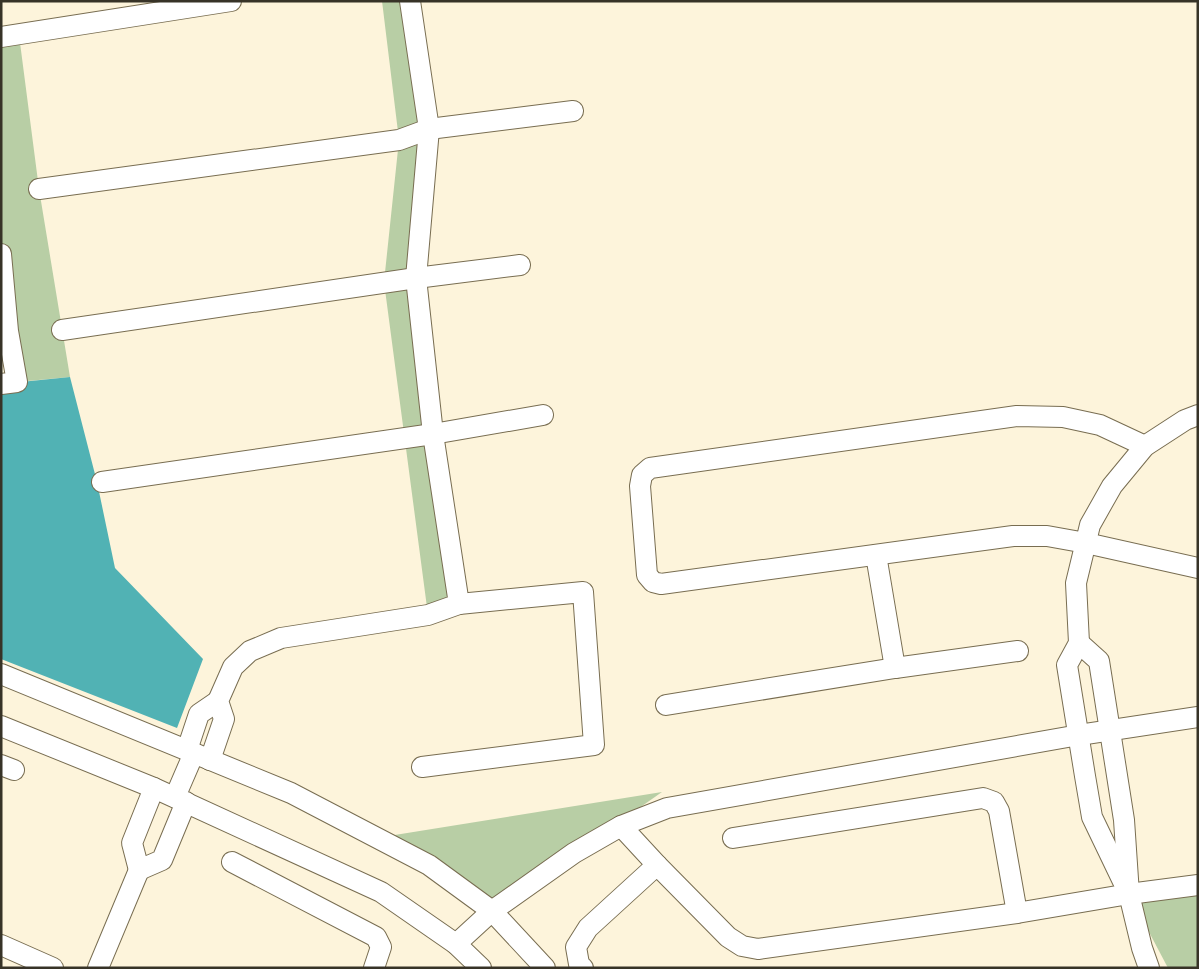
<svg xmlns="http://www.w3.org/2000/svg" width="1199" height="969" viewBox="0 0 1199 969" font-family="'Noto Serif',serif">
<style>
.green{fill:#b8cea5}
.water{fill:#51b2b4}
.lines{fill:none;stroke-linecap:round;stroke-linejoin:round}
.minor-casing{stroke:#786d51;stroke-width:22}
.minor{stroke:#fff;stroke-width:20}
</style>
<rect width="100%" height="100%" fill="#fdf4db"/>
<g class="green">
<polygon points="382,1 410,1 429,129 416,278 459,604 428,615 384,282 399,140"/>
<polygon points="19,35 39,189 70,377 17,382 1,236 1,37"/>
<polygon points="662,792 492,911 376,838"/>
<polygon points="1198,885 1198,968 1168,968 1129,894"/>
</g>
<polygon class="water" points="70,377 97,482 115,568 203,659 177,728 1,659 1,384"/>
<g class="lines">
<defs>
<g id="minor">
<polyline points="1,37 231,1"/>
<polyline points="39,189 399,140 429,129 573,111"/>
<polyline points="1,254 8,331 17,382 1,384"/>
<polyline points="62,330 416,278 520,265"/>
<polyline points="1145,446 1100,425 1063,417 1017,416 650,468 642,475 640,486 647,575 653,582 661,584 1013,536 1047,536 1086,543 1198,568"/>
<polyline points="102,482 433,434 543,415"/>
<polyline points="876,555 895,668"/>
<polyline points="1079,643 1099,661 1124,820 1129,894 1142,948 1149,968"/>
<polyline points="1,674 291,793 429,865 492,911 545,968"/>
<polyline points="666,705 895,668 1018,651"/>
<polyline points="1,726 154,788 381,892 456,944 481,968"/>
<polyline points="187,750 199,714 218,701"/>
<polyline points="210,760 224,719 218,701 233,667 250,651 281,638 428,615 459,604 433,434 416,278 429,129 410,1"/>
<polyline points="1,765 14,770"/>
<polyline points="422,767 594,745 583,592 459,604"/>
<polyline points="154,788 132,843 139,870 162,860 186,802"/>
<polyline points="175,797 194,753"/>
<polyline points="621,826 657,865"/>
<polyline points="733,838 983,798 994,802 999,811 1017,913"/>
<polyline points="232,862 376,937 381,947 374,968"/>
<polyline points="1129,894 1092,817 1085,776 1067,665 1079,643 1076,583 1090,525 1112,486 1145,446 1185,420 1198,415"/>
<polyline points="456,944 492,911 574,853 621,826 667,808 1079,735 1198,717"/>
<polyline points="1,945 53,968"/>
<polyline points="98,968 139,870"/>
<polyline points="583,968 579,964 576,947 588,928 657,865 728,937 742,946 758,949 1017,913 1129,894 1198,885"/>
</g>
</defs>
<use href="#minor" class="minor-casing"/>
<use href="#minor" class="minor"/>
</g>
<rect width="1199" height="969" fill="none" stroke="#373327" stroke-width="5"/>
</svg>
